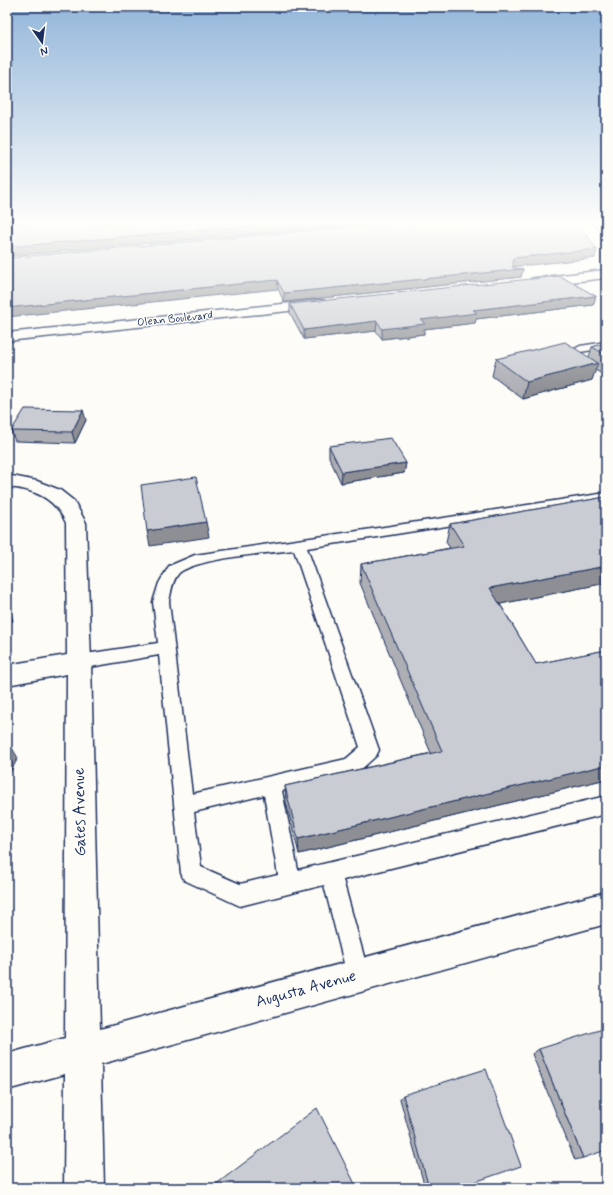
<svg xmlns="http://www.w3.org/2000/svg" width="613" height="1195" viewBox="0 0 613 1195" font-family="Mynerve,sans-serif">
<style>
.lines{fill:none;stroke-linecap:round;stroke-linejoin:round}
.service-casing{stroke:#1b2f5e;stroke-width:3}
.minor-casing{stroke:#1b2f5e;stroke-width:3}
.tertiary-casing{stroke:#1b2f5e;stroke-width:3}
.service{fill:#fdfcf7;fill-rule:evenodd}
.minor{fill:#fdfcf7;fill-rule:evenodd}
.tertiary{fill:#fdfcf7;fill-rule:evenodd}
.wall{fill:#adafb5;stroke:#1b2f5e}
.shaded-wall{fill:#8d8f94;stroke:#1b2f5e}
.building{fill:#c9ccd3;stroke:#1b2f5e}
.labels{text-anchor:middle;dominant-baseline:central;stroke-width:3;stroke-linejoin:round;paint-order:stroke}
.far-street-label{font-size:11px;fill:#1b2f5e;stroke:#fdfcf7}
.near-street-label{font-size:16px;fill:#1b2f5e;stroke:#fdfcf7}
</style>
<rect width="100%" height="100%" fill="#fdfcf7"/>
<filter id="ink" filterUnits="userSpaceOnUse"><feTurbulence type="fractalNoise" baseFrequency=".025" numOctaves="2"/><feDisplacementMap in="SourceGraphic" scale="8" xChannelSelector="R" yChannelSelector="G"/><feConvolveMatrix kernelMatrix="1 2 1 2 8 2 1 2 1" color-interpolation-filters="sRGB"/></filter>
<g filter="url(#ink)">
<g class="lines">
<defs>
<g id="service">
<polygon points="606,342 606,348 580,352 575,349 580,346"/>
<path d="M606,493V501L307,548L379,750L376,756L358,772L282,791L298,870L606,796V814L343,880L369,975L366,983L358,986L350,983L347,975L324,885L240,906L184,880L181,873L159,655L79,669L73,667L71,662L73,657L79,655L158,643L153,602L159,583L169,566L195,555L365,530ZM294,550L360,747L346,759L192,794L169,602C171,593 172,580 179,573C198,558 268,553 294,550ZM264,795L278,875L240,884L201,867L194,812Z"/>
</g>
<g id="minor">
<polygon points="593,223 605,223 606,232 602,231"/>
<path d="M7,475L37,481L60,490L74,501L86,523L91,662L100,1029L606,892V924L101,1064L104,1188H64L65,1074L7,1090V1054L65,1038L67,674L7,685V665L67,655L66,523C55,498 34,489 7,487Z"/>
</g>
<g id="tertiary">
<polygon points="606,270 606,278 535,286 531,285 529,282 531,279 535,278"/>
<polygon points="320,300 325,301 326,304 325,307 7,341 7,333"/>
</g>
</defs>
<use href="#service" class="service-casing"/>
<use href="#minor" class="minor-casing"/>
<use href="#tertiary" class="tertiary-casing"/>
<use href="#service" class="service"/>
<use href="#minor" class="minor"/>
<use href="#tertiary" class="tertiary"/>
</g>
<g class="wall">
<polygon points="7,258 595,258 513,266 513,268 523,269 521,277 284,302 278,289"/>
<polygon points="596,296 593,305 476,319 475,323 424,329 424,334 382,339 376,331 304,339 290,313 290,304"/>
<polygon points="606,343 606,376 595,370 592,380 523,399 492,376 496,359 589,357 592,347"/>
<polygon points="86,420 75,443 15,441 11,431"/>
<polygon points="329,446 406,463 404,473 341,483 329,457"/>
<polygon points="606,497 606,583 500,604 536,664 606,650 606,779 299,854 286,802 285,786 431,753 360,583 361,564 450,548 446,542 450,524"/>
<polygon points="539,1049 583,1158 575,1160 532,1054"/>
<polygon points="403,1095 457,1188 425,1188 400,1099"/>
</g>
<g class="shaded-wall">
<polygon points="282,223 375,223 7,256 7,247"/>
<polygon points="597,249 595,258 511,267 513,258"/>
<polygon points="523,269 521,277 284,302 284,293"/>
<polygon points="277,280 278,289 7,317 7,308"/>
<polygon points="596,296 593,305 476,319 475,323 424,329 424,334 382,339 382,329 421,320 473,310"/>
<polygon points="377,321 376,331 304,339 304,330"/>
<polygon points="598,363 592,380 523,399 527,382"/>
<polygon points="83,410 86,420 75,443 72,432"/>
<polygon points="406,463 404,473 341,483 342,472"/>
<polygon points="206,522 209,537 150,546 147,531"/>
<polygon points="606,566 606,583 485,607 490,588"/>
<polygon points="7,597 13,621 7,623"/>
<polygon points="12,748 18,758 7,778 7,757"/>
<polygon points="606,765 606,779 299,854 298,839"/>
</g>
<g class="building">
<polygon points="7,223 282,223 7,247"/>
<polygon points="394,223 577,223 597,249 513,258 513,268 523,269 284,293 277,280 7,308 7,258"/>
<polygon points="560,276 596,296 473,310 477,313 421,320 425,324 382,329 377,321 304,330 290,304"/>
<polygon points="565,342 598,363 527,382 496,359"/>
<polygon points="606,343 606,355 592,347"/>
<polygon points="25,409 83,410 72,432 11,431"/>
<polygon points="391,438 406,463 342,472 329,446"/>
<polygon points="196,477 206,522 147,531 141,485"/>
<polygon points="606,497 606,566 490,588 536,664 606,650 606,765 298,839 285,786 442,751 361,564 464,546 450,524"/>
<polygon points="7,747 12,748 7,757"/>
<polygon points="606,1028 606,1150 583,1158 539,1049"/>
<polygon points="486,1069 521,1166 457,1188 429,1188 403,1095"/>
<polygon points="317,1108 357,1188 211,1188"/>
</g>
</g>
<linearGradient id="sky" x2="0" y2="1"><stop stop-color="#93b6da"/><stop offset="0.57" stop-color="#fefefb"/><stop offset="1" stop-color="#fefefb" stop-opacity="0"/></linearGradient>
<rect width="613" height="391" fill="url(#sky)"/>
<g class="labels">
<g class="far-street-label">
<text transform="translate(175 319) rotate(-6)">Olean Boulevard</text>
</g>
<g class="near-street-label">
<text transform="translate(80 812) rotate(-91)">Gates Avenue</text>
<text transform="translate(306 989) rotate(-15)">Augusta Avenue</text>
</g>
</g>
<rect width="613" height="1195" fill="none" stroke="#fdfcf7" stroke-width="24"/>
<rect x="12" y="12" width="589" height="1171" fill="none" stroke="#1b2f5e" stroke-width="1.5" filter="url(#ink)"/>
<g transform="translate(42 42) rotate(166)" stroke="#fdfcf7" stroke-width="3" paint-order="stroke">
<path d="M0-3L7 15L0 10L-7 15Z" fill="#1b2f5e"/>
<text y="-6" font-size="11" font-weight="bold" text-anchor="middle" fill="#1b2f5e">N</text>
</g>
</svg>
